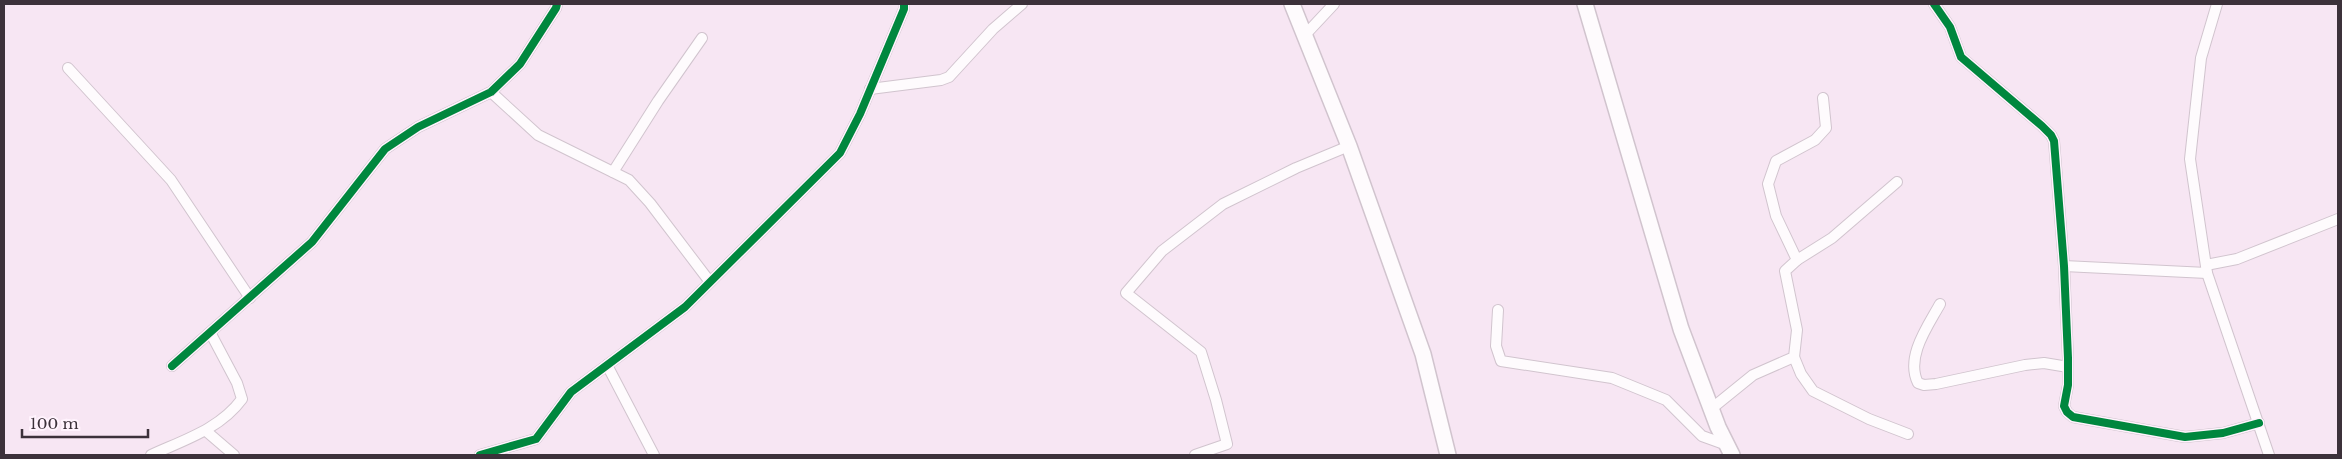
<svg xmlns="http://www.w3.org/2000/svg" width="2342" height="459" viewBox="0 0 2342 459" font-family="'Libre Baskerville',serif">
<style>
.lines{fill:none;stroke-linecap:round;stroke-linejoin:round}
.street-casing{stroke:#d1c4ce;stroke-width:12}
.secondary-casing{stroke:#d1c4ce;stroke-width:18}
.street{stroke:#fefbfd;stroke-width:10}
.secondary{stroke:#fefbfd;stroke-width:15}
.cycleway-casing{stroke:#fff3fd;stroke-width:11}
.cycleway{stroke:#00873e;stroke-width:8}
</style>
<rect width="100%" height="100%" fill="#f7e6f3"/>
<g class="lines">
<defs>
<g id="street">
<polyline points="1934,4 1950,27 1961,57 2042,126 2051,135 2054,141 2064,266 2068,358 2068,385 2064,406 2067,412 2073,417 2185,437 2223,433 2259,423"/>
<polyline points="2217,4 2201,58 2190,159 2207,273 2269,455"/>
<polyline points="1305,35 1334,4"/>
<polyline points="68,68 171,180 250,298"/>
<polyline points="870,89 941,80 949,77 993,29 1022,4"/>
<polyline points="491,92 538,135 629,180 650,203 710,282"/>
<polyline points="613,172 658,101 702,38"/>
<polyline points="1797,260 1832,238 1897,182"/>
<polyline points="2206,265 2237,259 2338,219"/>
<polyline points="2064,266 2207,273"/>
<path d="M1940,304C1928,326 1905,357 1918,383L1924,385L1936,384L2025,365L2044,363L2068,367"/>
<polyline points="1498,310 1496,346 1501,361 1612,378 1666,400 1702,436 1727,445"/>
<polyline points="1794,357 1801,374 1813,391 1869,419 1908,434"/>
<polyline points="607,365 654,455"/>
<polyline points="172,366 312,242 385,149 418,127 491,92 520,64 556,8 557,4"/>
<polyline points="1711,409 1753,375 1794,357 1797,330 1785,271 1797,260 1776,216 1768,184 1776,161 1815,140 1826,128 1823,98"/>
<polyline points="206,431 234,455"/>
<path d="M151,455C184,440 220,429 242,399L237,383L211,334"/>
<polyline points="480,455 536,439 571,392 685,307 840,153 860,114 904,9 904,4"/>
<polyline points="1195,455 1227,444 1216,400 1201,352 1126,293 1162,251 1223,204 1296,168 1349,146"/>
</g>
<g id="secondary">
<polyline points="1292,4 1349,146 1423,354 1448,455"/>
<polyline points="1585,4 1681,329 1718,427 1732,455"/>
</g>
</defs>
<use href="#street" class="street-casing"/>
<use href="#secondary" class="secondary-casing"/>
<use href="#street" class="street"/>
<use href="#secondary" class="secondary"/>
<defs>
<g id="cycleway">
<polyline points="1934,4 1950,27 1961,57 2042,126 2051,135 2054,141 2064,266 2068,358 2068,385 2064,406 2067,412 2073,417 2185,437 2223,433 2259,423"/>
<polyline points="172,366 312,242 385,149 418,127 491,92 520,64 556,8 557,4"/>
<polyline points="480,455 536,439 571,392 685,307 840,153 860,114 904,9 904,4"/>
</g>
</defs>
<use href="#cycleway" class="cycleway-casing"/>
<use href="#cycleway" class="cycleway"/>
</g>
<rect width="2342" height="459" fill="none" stroke="#3c313a" stroke-width="10"/>
<path d="M22 429v8h126v-8" fill="none" stroke="#3c313a" stroke-width="2.5"/>
<text x="30" y="429" font-size="15" fill="#3c313a" stroke="#fff3fd" stroke-width="4" paint-order="stroke">100 m</text>
</svg>
